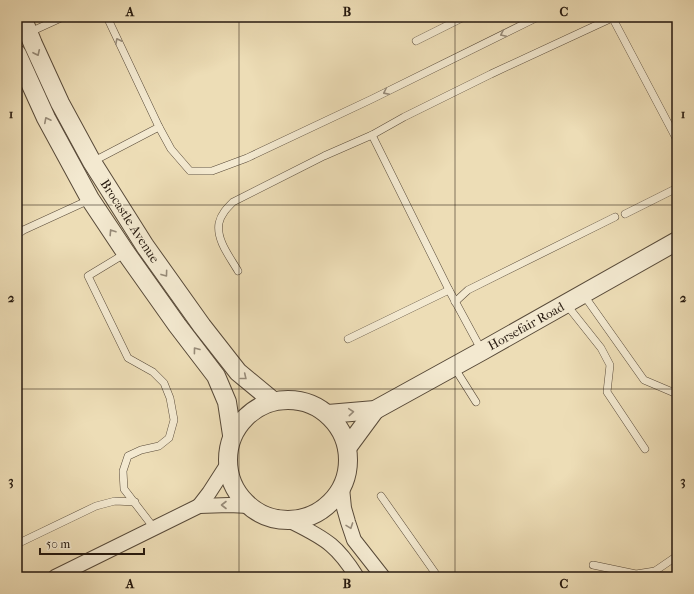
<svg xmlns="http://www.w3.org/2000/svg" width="694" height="594" viewBox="0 0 694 594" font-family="'IM FELL French Canon',serif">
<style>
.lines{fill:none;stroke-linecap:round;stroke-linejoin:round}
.service-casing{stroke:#584a39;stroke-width:8}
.minor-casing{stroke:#584a39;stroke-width:16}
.tertiary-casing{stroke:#584a39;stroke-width:20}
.service{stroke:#f3e9d0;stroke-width:7}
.minor{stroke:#f3e9d0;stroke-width:14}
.tertiary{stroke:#f3e9d0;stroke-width:18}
.oneway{stroke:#978b79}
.grid{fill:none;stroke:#26190f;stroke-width:1;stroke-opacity:0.55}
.labels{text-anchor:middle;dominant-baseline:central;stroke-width:3.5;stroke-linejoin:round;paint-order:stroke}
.street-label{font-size:13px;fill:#26190f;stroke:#f3e9d0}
.neatline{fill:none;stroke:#26190f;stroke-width:1.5}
.grid-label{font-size:13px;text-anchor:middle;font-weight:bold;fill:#26190f}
</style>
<rect width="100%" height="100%" fill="#edddb6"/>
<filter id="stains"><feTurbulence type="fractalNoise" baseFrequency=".005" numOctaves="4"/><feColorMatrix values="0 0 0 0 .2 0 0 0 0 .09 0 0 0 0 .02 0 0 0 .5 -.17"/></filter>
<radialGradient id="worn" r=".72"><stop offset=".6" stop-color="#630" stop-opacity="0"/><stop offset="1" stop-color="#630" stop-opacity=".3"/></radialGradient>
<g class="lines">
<defs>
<g id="service">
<polyline points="107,17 159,127"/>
<polyline points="612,17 677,140"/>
<polyline points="28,33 63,17"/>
<polyline points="416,41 464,17"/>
<polyline points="372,135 449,290 482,351"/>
<polyline points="92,162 159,127 171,149 190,171 212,171 247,158 372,99 538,17"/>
<polyline points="625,214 677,188"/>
<polyline points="17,224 21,232"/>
<polyline points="17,233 89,200"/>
<polyline points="126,253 88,276 128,358 153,372 164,383 170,398 174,420 169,438 159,446 141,450 128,456 123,471 124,489 154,528"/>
<path d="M238,271C230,257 216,240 219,223C221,214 227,208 233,202L324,156L372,135L404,117L491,74L614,17"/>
<polyline points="583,294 644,380 677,394"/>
<polyline points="455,302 468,290 615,217"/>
<polyline points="566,304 601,348 610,365 607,392 645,449"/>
<polyline points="348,339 449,290"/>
<polyline points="454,367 476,402"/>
<polyline points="381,496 438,577"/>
<polyline points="17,544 96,506 115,501 135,502"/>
<polyline points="593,565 636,574 655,571 677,556"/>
</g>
<g id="minor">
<polyline points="342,488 344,508 348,522 354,540 383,577"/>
<polyline points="199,506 209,493 227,465"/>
<path d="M290,521C304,528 319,535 331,545C342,554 350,566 357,577"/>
<polyline points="55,577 199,506 229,505 249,506"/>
</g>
<g id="tertiary">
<polyline points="22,17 33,44 60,103 92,162 145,246 202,326 238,372 273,401"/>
<polyline points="17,54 46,118 90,199 126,253 177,325 216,376 227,402 232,435"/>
<circle cx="288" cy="460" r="60"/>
<polyline points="328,414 375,410 482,351 677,241"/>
<polyline points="347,448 375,410"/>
</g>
</defs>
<use href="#service" class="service-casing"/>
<use href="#minor" class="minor-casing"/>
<use href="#tertiary" class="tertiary-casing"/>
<use href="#service" class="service"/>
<use href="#minor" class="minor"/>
<use href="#tertiary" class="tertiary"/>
</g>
<defs><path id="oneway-chevron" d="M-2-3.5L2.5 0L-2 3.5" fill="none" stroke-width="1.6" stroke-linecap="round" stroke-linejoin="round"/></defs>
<g class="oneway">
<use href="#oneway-chevron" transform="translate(503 34) rotate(155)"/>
<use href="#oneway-chevron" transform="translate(118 41) rotate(-116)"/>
<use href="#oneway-chevron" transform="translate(37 53) rotate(65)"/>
<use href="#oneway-chevron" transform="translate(386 92) rotate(154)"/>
<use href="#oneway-chevron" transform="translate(47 120) rotate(-117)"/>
<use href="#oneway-chevron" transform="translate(112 232) rotate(-123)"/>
<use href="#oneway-chevron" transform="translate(165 274) rotate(54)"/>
<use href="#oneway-chevron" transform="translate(196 350) rotate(-127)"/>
<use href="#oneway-chevron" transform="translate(244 377) rotate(39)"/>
<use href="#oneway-chevron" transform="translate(351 412) rotate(-5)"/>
<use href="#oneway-chevron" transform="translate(224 505) rotate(-180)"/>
<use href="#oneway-chevron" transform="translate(350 526) rotate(70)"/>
</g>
<path class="grid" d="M239,17V577M455,17V577M17,205H677M17,389H677"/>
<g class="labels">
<g class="street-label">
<text transform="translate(130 221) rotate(57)">Brocastle Avenue</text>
<text transform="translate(526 326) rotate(-29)">Horsefair Road</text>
</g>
</g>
<rect width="694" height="594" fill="none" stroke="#edddb6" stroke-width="44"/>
<path d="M40 548v6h104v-6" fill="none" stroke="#26190f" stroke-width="2"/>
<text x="46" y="548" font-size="12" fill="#26190f" stroke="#f3e9d0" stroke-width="3" paint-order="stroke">50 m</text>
<rect x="22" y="22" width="650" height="550" class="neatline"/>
<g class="grid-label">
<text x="130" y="16">A</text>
<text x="347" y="16">B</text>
<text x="564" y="16">C</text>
<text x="11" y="118">1</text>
<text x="683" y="118">1</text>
<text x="11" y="302">2</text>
<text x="683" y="302">2</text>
<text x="11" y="485">3</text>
<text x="683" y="485">3</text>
<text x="130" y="588">A</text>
<text x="347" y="588">B</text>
<text x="564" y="588">C</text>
</g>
<rect width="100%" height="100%" filter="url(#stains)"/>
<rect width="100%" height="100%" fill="url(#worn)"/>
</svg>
